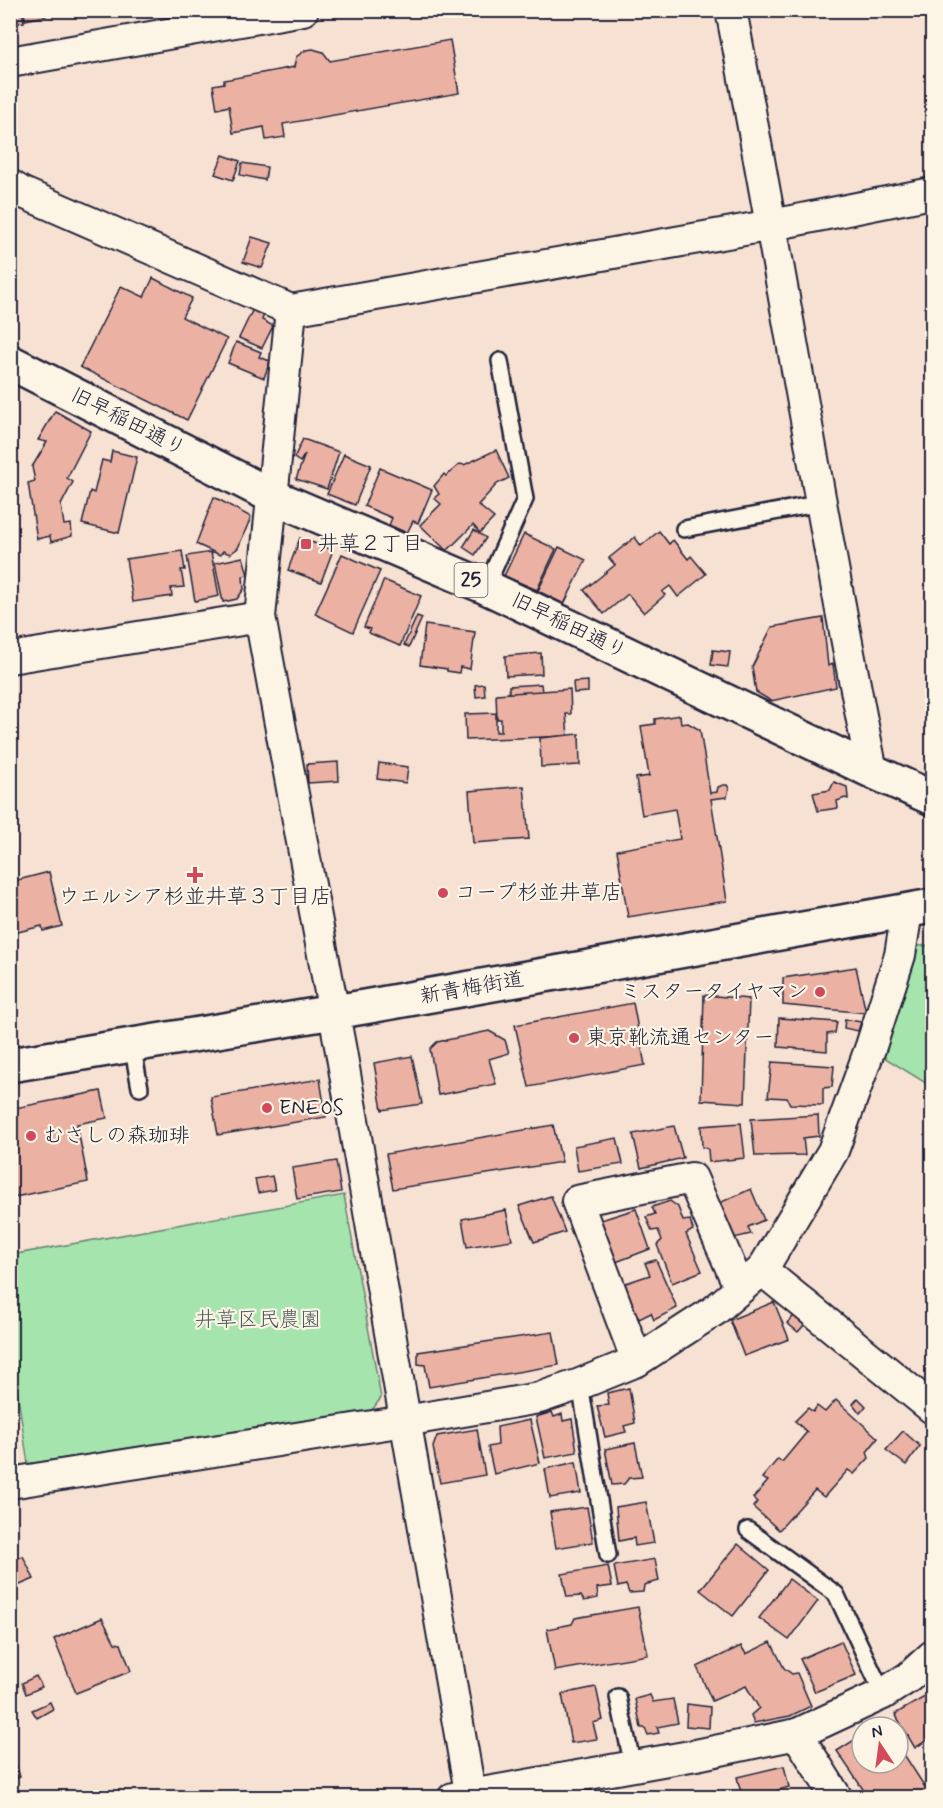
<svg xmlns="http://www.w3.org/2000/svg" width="943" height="1808" viewBox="0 0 943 1808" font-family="Mynerve,'Klee One',sans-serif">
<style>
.green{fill:#a5e4ac;stroke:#648374;stroke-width:1.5}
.building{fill:#ebb2a4;stroke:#22223b;stroke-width:1.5}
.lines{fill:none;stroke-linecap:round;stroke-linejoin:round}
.service-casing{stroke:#22223b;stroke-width:20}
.minor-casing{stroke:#22223b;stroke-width:34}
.secondary-casing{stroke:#22223b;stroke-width:38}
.primary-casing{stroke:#22223b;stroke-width:38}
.service{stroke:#fcf5e5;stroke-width:15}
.minor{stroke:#fcf5e5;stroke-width:30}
.secondary{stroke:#fcf5e5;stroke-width:33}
.primary{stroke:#fcf5e5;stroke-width:33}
.poi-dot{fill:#d1495b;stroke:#fcf5e5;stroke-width:2}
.labels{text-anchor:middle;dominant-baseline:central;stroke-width:4.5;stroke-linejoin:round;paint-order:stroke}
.shield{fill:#fcf5e5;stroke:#63616e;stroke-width:1.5}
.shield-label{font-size:20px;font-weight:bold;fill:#22223b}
.street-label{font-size:21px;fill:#22223b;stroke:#fcf5e5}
.poi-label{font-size:21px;fill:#22223b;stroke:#fcf5e5;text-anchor:start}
.park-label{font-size:21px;fill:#495c5d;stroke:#fcf5e5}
</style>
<rect width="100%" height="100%" fill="#f7e1d2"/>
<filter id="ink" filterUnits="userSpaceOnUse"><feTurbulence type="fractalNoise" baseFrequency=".0167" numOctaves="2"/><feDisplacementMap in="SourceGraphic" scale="12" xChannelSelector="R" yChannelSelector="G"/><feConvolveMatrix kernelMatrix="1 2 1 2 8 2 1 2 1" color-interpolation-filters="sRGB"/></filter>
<g filter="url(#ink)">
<g class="green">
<polygon points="932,945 932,1087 882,1056 918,946"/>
<polygon points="344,1195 381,1398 372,1410 28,1464 11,1350 11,1255"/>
</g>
<g class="building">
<polygon points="10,10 22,10 24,22 10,24"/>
<polygon points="24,10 45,10 46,16 25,20"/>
<polygon points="450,40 459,93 283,124 285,137 266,140 264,127 233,133 229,106 217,109 213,85 224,83 224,80 294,67 296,57 306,50 313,49 323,52 330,61"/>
<polygon points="223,155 240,161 233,180 215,174"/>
<polygon points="242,163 267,167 265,180 240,175"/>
<polygon points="252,237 272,243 262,268 243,262"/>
<polygon points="153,278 192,298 182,317 227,339 187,420 80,367 121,286 144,297"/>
<polygon points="253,309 264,314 262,320 273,326 262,348 239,338"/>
<polygon points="236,342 261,352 259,357 270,361 264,378 228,363"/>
<polygon points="55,411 91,431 67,478 73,482 61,505 64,525 71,524 72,536 51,542 50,536 37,539 28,483 35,481 32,467 47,442 38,440"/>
<polygon points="303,439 339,452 327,489 296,479 305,454 300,462 294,458"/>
<polygon points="496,450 509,478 497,484 478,505 494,518 480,533 473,525 447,551 420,525 441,504 434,498 439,494 434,486 444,474 446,476 460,464 464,465"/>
<polygon points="112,451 137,457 119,533 82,524 90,491 94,493 102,460 110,462"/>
<polygon points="344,454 371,465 355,505 327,494"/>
<polygon points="380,468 432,490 418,523 413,521 407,533 389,525 392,518 364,506"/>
<polygon points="214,497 251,517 238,548 230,554 223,551 220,555 196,544"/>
<polygon points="474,530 486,538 475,555 463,547"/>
<polygon points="659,531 669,544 673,540 688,559 691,556 706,574 678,597 670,586 662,592 665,595 644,613 628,594 604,614 584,590 615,565 609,558 635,537 641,546"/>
<polygon points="524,534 556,549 537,590 504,576"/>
<polygon points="300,538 333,550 321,582 288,570"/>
<polygon points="559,547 586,560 564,604 538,591"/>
<polygon points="182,551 185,570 181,570 184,587 171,588 172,596 133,602 126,559"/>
<polygon points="211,552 219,596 195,601 187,556"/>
<polygon points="342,554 380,571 353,632 315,614"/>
<polygon points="243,557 248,575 243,576 244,589 237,599 223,602 215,563"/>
<polygon points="384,580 421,596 400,646 369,633 370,629 364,627"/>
<polygon points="417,616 422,618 409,647 404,645"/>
<polygon points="823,618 828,666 833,664 836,687 771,701 756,692 752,667 772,627"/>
<polygon points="425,625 475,632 470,669 460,667 459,673 447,671 447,669 420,665"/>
<polygon points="713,650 730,652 728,667 711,665"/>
<polygon points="541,653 542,674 506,676 505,656"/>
<polygon points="588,681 588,692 574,693 573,682"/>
<polygon points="484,684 485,696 476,697 475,685"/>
<polygon points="541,684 542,692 509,694 509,686"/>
<polygon points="570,689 571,714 566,714 568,736 466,740 465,714 496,713 496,732 501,732 501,719 497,719 496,694"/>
<polygon points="680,715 681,724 688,723 700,730 710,793 717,792 718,787 723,785 727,785 729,788 727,797 711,799 727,901 628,917 617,850 680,839 675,809 642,815 636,778 649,776 641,726 655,724 655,719"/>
<polygon points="579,734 580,765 541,767 540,738"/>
<polygon points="338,762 339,781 308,783 307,764"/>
<polygon points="379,763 408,767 406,783 377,779"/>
<polygon points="834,782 847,787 848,799 845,798 837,801 838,808 818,811 813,793 830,790"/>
<polygon points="524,786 529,839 473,843 469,791"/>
<polygon points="49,872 62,926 43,931 42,926 10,934 10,882"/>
<polygon points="856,967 866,1013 783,1005 783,978"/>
<polygon points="704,995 749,999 745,1103 701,1100"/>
<polygon points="633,1003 645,1065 529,1087 515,1025"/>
<polygon points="779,1018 837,1022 835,1033 827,1034 827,1051 778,1047"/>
<polygon points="845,1019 861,1022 858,1031 844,1028"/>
<polygon points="489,1031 505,1040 509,1053 489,1059 496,1084 438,1095 430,1049 437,1042"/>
<polygon points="412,1056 422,1104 382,1110 374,1063"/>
<polygon points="772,1062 834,1066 832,1087 823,1088 823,1105 790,1104 787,1098 768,1097"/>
<polygon points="320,1079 326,1117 218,1135 211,1097"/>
<polygon points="101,1091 107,1118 77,1124 88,1182 10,1198 10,1109"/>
<polygon points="818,1115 819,1136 803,1138 805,1155 755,1156 751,1119"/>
<polygon points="741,1123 745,1158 709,1162 708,1149 702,1147 701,1126"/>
<polygon points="553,1125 562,1162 393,1189 386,1154"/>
<polygon points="674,1126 683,1158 641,1168 633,1134"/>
<polygon points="617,1138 623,1164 578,1171 574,1146"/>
<polygon points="336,1161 341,1192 297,1199 292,1168"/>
<polygon points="272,1176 275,1190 258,1193 255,1179"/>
<polygon points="751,1189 764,1220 748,1227 751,1234 734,1238 717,1204"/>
<polygon points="551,1196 565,1232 534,1242 519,1206"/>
<polygon points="670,1201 678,1207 683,1221 690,1220 693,1230 686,1234 702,1271 672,1283 657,1245 662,1240 658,1230 652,1231 646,1217 655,1214 652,1207"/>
<polygon points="636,1209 650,1249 616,1262 601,1220"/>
<polygon points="506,1210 512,1240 467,1247 462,1219"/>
<polygon points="656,1260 677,1308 654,1320 651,1313 639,1319 623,1284 650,1275 645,1263"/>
<polygon points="774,1302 789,1339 744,1356 730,1320"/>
<polygon points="796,1314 806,1323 798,1332 787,1323"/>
<polygon points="553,1332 559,1365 429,1387 425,1365 418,1364 418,1352"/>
<polygon points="629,1388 635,1423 624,1426 626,1432 605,1437 597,1406 609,1405 607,1393"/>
<polygon points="858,1398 866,1406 860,1413 853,1404"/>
<polygon points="836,1400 878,1438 867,1452 869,1458 854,1474 848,1470 824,1497 815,1490 779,1530 753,1507 757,1502 753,1498 768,1481 762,1478 778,1459 782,1462 807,1432 795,1421 808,1408 813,1412 817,1406 825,1412"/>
<polygon points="552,1412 554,1417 562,1414 563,1421 572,1419 577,1452 545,1458 536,1417"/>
<polygon points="530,1420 540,1463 494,1474 488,1447 498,1445 497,1427"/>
<polygon points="477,1429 485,1475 440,1483 433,1447 437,1436"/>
<polygon points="903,1431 920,1446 906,1465 886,1450"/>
<polygon points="635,1443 642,1477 629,1478 624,1484 612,1485 605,1449"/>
<polygon points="576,1462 581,1493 550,1498 545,1469"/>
<polygon points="646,1502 654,1543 635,1546 634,1538 619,1541 616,1507"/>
<polygon points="587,1507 593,1542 556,1548 550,1512"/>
<polygon points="738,1544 769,1570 733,1616 700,1590"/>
<polygon points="23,1556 34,1579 15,1587 10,1577 10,1561"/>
<polygon points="655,1559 659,1581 644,1585 643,1592 629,1593 626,1585 618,1587 614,1566"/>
<polygon points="608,1566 612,1586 597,1588 598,1598 584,1601 581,1596 567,1597 562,1574"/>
<polygon points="789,1579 818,1601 789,1640 759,1618"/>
<polygon points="638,1607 648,1655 555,1671 547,1629 572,1624 575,1618"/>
<polygon points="102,1618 115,1643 121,1644 131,1671 76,1693 54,1639"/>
<polygon points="841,1641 856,1675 815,1692 800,1659"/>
<polygon points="771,1642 784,1668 792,1674 797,1673 811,1706 790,1716 754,1723 751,1715 759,1708 746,1686 712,1701 697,1667 741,1646 746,1654"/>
<polygon points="36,1676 42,1687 26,1694 22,1683"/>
<polygon points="596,1687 603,1720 593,1723 597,1739 571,1743 562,1694"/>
<polygon points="650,1695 653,1702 673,1699 678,1723 657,1727 659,1733 648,1735 645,1728 641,1728 635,1699"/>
<polygon points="928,1695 932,1702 932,1737 915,1748 895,1714"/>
<polygon points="50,1702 53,1709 37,1718 32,1710"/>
<polygon points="687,1704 710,1707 709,1728 686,1726"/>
<polygon points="862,1735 862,1763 898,1763 898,1745 932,1798 869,1798 837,1751"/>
<polygon points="10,1745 20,1777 10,1780"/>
<polygon points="784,1766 789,1787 765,1794 766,1798 742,1797 737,1777"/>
</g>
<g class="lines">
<defs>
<g id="service">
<polyline points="684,529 821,503"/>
<polyline points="486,587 525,499 500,361"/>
<polyline points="132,1044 140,1088"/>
<polyline points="580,1384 608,1555"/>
<polyline points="748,1530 836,1594 883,1694"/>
<polyline points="618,1697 633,1766"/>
</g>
<g id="minor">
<path d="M731,10C780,264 821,518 872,771"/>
<polyline points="10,62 303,10"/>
<polyline points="10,185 21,192 291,310 772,225 932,193"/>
<polyline points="291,310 260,617 341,1051 471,1798"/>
<polyline points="10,658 260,617"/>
<polyline points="762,1270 932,1408"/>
<polyline points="637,1361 577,1201 692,1178 740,1289"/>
<polyline points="10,1483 405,1421 539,1398 580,1384 637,1361 714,1311 762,1270 833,1151 871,1046 900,955 907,911"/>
<polyline points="797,1734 837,1798"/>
<polyline points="453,1798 696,1755 797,1734 883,1694 909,1677 932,1656"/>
</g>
<polyline id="secondary" points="10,1065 364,1007 932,906"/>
<polyline id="primary" points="10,362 272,496 486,587 872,771 932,798"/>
</defs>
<use href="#service" class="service-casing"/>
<use href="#minor" class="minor-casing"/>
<use href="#secondary" class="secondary-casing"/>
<use href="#primary" class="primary-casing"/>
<use href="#service" class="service"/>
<use href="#minor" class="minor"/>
<use href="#secondary" class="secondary"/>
<use href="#primary" class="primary"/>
</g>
</g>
<g class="poi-dot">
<rect x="300" y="538" width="12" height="12" rx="3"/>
<path d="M192 866h6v6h6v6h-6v6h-6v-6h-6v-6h6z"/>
<circle cx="443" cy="893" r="6"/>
<circle cx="820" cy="992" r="6"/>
<circle cx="574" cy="1038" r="6"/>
<circle cx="267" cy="1108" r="6"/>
<circle cx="31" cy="1136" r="6"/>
</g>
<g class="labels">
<rect class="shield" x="454.5" y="563" width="33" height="34" rx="4.5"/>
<g class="shield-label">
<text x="471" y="580">25</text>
</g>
<g class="street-label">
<text transform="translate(128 422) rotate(27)">旧早稲田通り</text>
<text transform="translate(569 626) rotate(26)">旧早稲田通り</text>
<text transform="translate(472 988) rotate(-10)">新青梅街道</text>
</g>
<g class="poi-label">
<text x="318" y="544">井草２丁目</text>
<text x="455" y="893">コープ杉並井草店</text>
<text x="195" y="897" text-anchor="middle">ウエルシア杉並井草３丁目店</text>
<text x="808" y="992" text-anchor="end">ミスタータイヤマン</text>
<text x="586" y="1038">東京靴流通センター</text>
<text x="279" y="1108">ENEOS</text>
<text x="43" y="1136">むさしの森珈琲</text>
</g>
<g class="park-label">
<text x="258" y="1320">井草区民農園</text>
</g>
</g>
<rect width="943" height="1808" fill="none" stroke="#fcf5e5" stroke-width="36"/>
<rect x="18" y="18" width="907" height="1772" fill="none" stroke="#22223b" stroke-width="2" filter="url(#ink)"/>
<g transform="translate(880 1745) rotate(347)"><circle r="28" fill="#fcf5e5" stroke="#a5a1a1" stroke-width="1.5"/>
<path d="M0-4.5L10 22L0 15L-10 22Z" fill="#d1495b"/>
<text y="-9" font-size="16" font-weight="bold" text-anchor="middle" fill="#22223b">N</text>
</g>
</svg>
